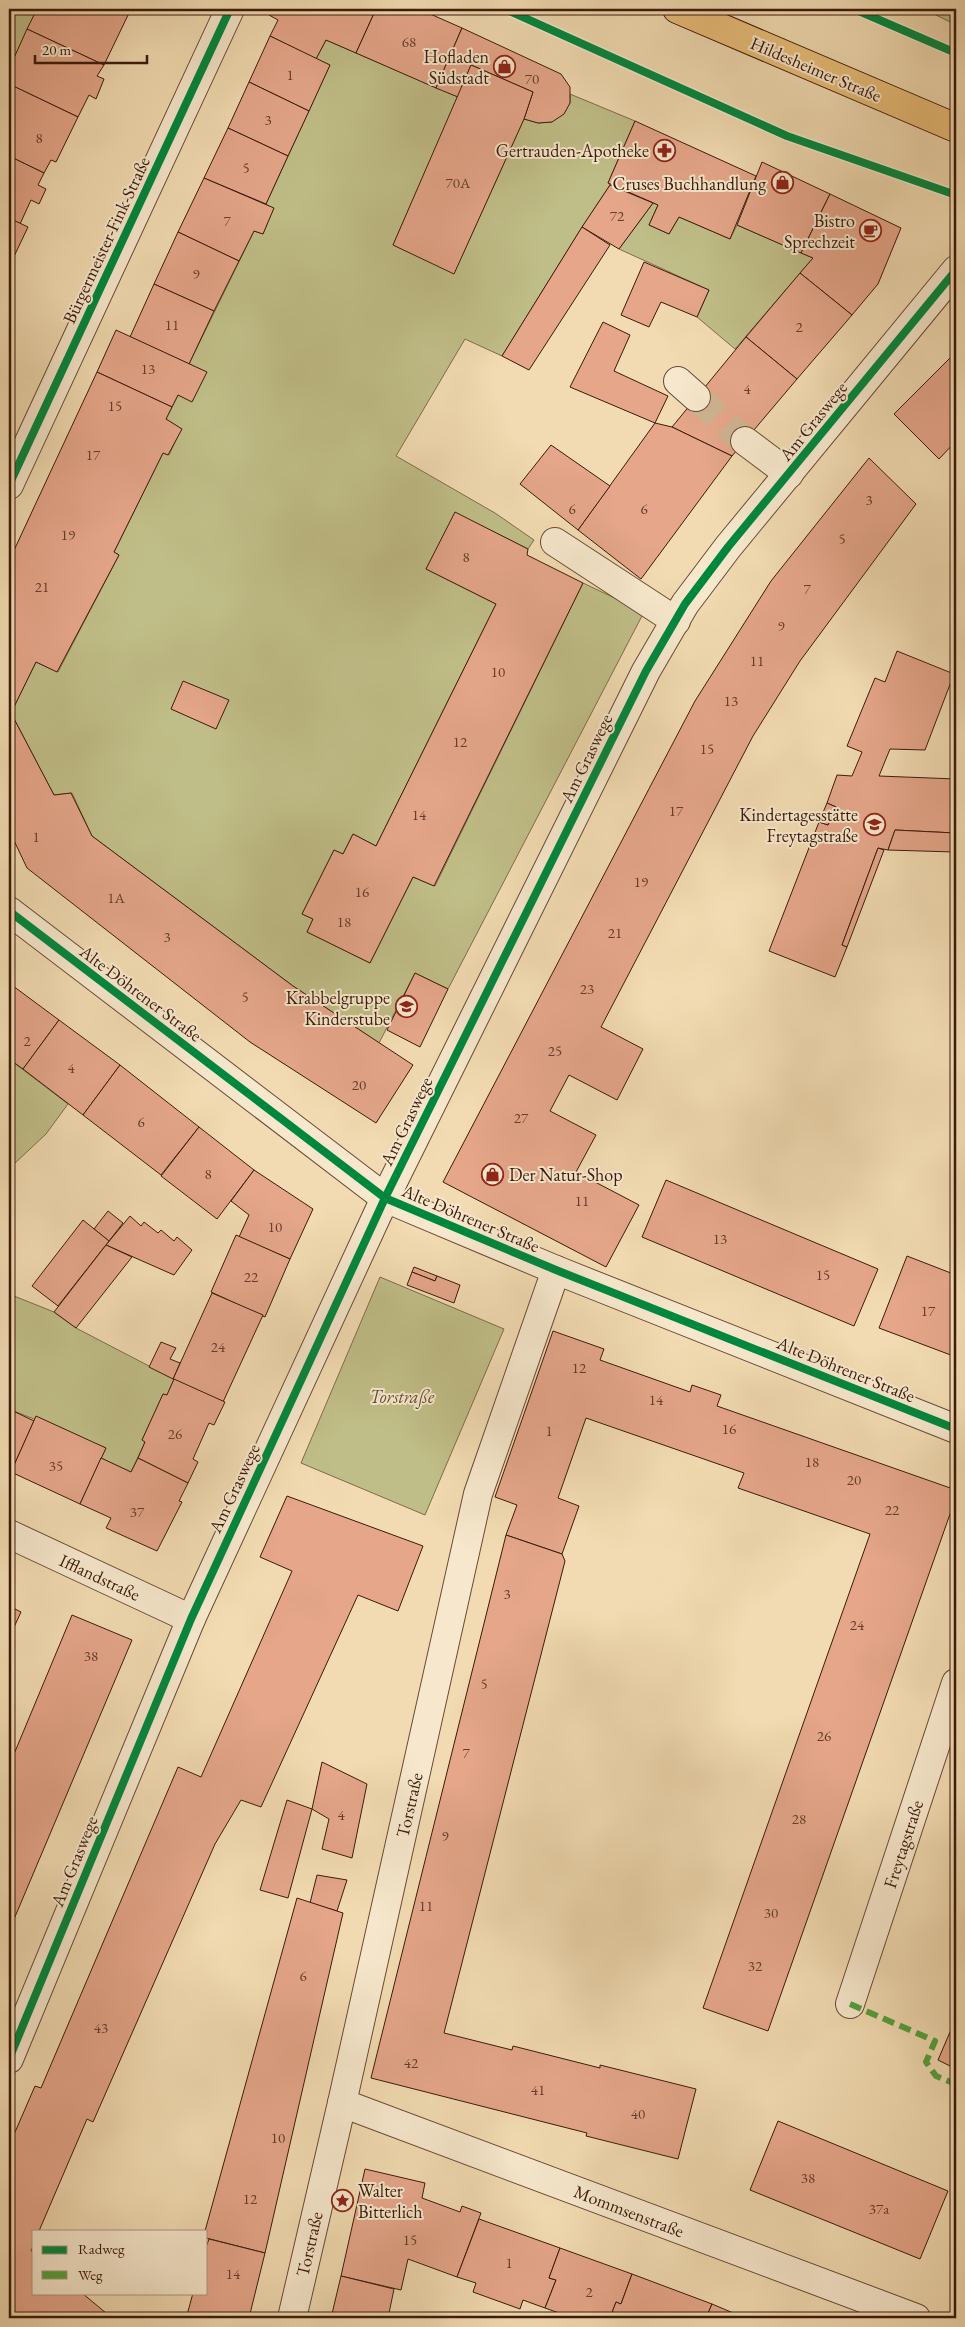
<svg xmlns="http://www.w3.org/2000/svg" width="965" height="2327" viewBox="0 0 965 2327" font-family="'EB Garamond',serif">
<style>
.green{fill:#c0be88;stroke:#7e6c4a}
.building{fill:#e5a68a;stroke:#3b1a0b}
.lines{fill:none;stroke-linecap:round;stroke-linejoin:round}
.minor-tunnel{stroke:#cdb491;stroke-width:28;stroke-dasharray:28 14;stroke-linecap:butt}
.minor-casing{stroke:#694a35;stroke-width:30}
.major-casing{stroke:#3b1a0b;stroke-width:30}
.minor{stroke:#f7e8cd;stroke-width:28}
.major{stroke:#e9be79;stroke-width:28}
.quiet{stroke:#54a13e;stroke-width:6;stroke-dasharray:12 6;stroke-linecap:butt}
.cycleway-casing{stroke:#f7e8cd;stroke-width:11}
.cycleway{stroke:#00873e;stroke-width:8}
.labels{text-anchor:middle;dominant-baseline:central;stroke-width:4;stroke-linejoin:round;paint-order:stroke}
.number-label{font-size:15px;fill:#663d2b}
.poi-label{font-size:18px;fill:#3b1a0b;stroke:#f7e8cd;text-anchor:end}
.street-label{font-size:18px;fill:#3b1a0b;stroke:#f7e8cd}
.park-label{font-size:18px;font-style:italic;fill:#634b30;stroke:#f7e8cd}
</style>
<rect width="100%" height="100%" fill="#f2dbb2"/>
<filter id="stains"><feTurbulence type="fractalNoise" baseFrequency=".004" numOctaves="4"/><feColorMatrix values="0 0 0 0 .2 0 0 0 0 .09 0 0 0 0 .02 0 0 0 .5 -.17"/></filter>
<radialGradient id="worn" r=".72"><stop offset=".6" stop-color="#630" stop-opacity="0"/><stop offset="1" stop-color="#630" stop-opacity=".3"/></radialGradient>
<g class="green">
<polygon points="9,9 37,9 9,69"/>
<polygon points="924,9 956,9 956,25"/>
<polygon points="326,40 458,97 393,245 454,273 524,119 538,123 552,122 570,103 570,94 635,121 608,183 610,185 582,227 502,356 465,339 396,456 495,513 534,540 528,549 455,513 426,569 496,604 376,846 353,834 343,854 334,850 302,914 313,919 307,932 370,963 413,877 435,886 583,583 644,612 448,989 415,973 379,1043 293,986 92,836 72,793 54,795 11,713 36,662 58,672 119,555 114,552 163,453 169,455 181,429 166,419 178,395 192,401 206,372 189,364 254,231 263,234 273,209 266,204 330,65 316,59"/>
<polygon points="653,203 658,205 649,225 669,234 679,217 730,239 737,225 813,258 735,349 697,317 709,290 619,249"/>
<polygon points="9,1059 68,1104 46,1134 14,1164 9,1166"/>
<polygon points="380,1277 504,1329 425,1515 301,1463"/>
<polygon points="9,1294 54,1312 76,1328 174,1379 167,1395 163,1394 142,1440 145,1442 131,1472 101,1458 106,1448 9,1409 12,1404 9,1403"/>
</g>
<g class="building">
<polygon points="37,9 119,9 129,13 104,65 27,29"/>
<polygon points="272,9 376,9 356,53 326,40 316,59 270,36 278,20 269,15"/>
<polygon points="376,9 419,9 462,28 436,88 356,53"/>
<polygon points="462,28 561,74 570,87 570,103 564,114 552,122 538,123 524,119 533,92 471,65 458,97 436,88"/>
<polygon points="27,29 104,65 97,76 104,79 96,99 89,95 78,117 9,84 9,69"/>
<polygon points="270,36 330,65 309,111 249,82"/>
<polygon points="471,65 533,92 524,119 454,274 393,245"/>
<polygon points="249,82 309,111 288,156 228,128"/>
<polygon points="9,84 78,117 56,162 51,160 44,173 9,156"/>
<polygon points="635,121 756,176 730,239 679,217 669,234 649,225 658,205 608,183"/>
<polygon points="228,128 288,156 266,204 204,178"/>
<polygon points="9,156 44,173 38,185 46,189 39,204 31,200 20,224 9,218"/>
<polygon points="762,162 830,194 801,253 737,225"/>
<polygon points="204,178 274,208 263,234 254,231 239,261 178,232"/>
<polygon points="610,185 653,203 619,249 582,227"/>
<polygon points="830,194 901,228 878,284 852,315 800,273 813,258 801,253"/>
<polygon points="9,218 28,227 9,267"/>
<polygon points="582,227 610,245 529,370 502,356"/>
<polygon points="178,232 239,261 214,311 154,284"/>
<polygon points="644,262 709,290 697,317 661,302 649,327 621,315"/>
<polygon points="800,273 852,315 797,379 746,337"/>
<polygon points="154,284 214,311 189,364 130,337"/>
<polygon points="603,322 630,335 614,371 668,396 655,423 570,387"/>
<polygon points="116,330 207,372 192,402 178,395 172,407 97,372"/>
<polygon points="746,337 797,379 732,456 672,427"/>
<polygon points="956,352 956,441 939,459 894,414"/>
<polygon points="97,372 172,407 166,419 182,429 168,455 163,453 114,552 119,555 57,672 36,662 11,713 54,795 71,793 92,836 293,986 413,1065 376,1123 250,1042 27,868 9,830 9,561"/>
<polygon points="655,423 672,427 732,456 641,579 578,530"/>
<polygon points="551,445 610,486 578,530 520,484"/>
<polygon points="869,458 916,504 800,661 753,736 601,1027 643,1049 617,1100 569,1075 550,1111 596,1135 576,1172 639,1205 606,1267 443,1182 695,701 771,581"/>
<polygon points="455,512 528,549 527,555 583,583 434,886 413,877 370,963 307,932 313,919 302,914 334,850 343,854 353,834 376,846 496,604 426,569"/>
<polygon points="897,651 954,674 925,750 890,749 879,776 956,779 955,833 895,830 888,850 878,848 842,945 847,947 835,977 769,951 819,822 828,825 836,807 827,803 837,775 852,776 862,752 847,746 875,678 885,682"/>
<polygon points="183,681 229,700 216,729 171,709"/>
<polygon points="827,803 836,807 828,825 819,822"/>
<polygon points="895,830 955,833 954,852 888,850"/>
<polygon points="878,848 884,850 847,947 842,945"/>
<polygon points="415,973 448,989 420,1047 387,1030"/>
<polygon points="9,983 59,1020 23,1069 9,1059"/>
<polygon points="59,1020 120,1065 83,1115 23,1069"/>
<polygon points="120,1065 199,1127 161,1175 83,1115"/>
<polygon points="199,1127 254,1170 217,1219 161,1176"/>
<polygon points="254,1170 313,1209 290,1259 239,1237 249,1215 231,1201"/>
<polygon points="666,1180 878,1269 854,1326 642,1237"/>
<polygon points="108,1211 123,1223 109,1241 94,1229"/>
<polygon points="130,1216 141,1226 144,1222 158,1233 161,1230 174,1241 177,1237 192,1250 174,1275 106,1245"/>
<polygon points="83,1220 109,1241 58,1306 32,1286"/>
<polygon points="236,1235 290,1259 265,1317 211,1292"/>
<polygon points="106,1245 132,1257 76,1328 54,1312"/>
<polygon points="907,1256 956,1275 956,1357 879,1328"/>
<polygon points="414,1267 437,1276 435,1281 412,1272"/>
<polygon points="412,1272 435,1281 437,1276 460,1285 454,1303 407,1285"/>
<polygon points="212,1293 263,1315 223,1402 173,1379"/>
<polygon points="553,1331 604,1349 600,1360 690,1392 692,1385 721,1395 717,1406 956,1490 956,1497 768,2031 703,2008 870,1534 738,1488 744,1473 586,1418 558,1498 579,1506 562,1554 506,1535 517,1505 495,1497"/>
<polygon points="161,1342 176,1348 170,1359 180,1363 173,1379 149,1367"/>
<polygon points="174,1379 225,1402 214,1425 209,1423 193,1459 198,1462 188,1483 138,1458 145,1442 142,1440 163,1394 167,1395"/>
<polygon points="9,1403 12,1404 9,1409 34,1421 11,1472 9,1471"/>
<polygon points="36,1416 106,1448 80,1504 11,1472"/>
<polygon points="101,1458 131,1472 138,1458 188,1483 179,1501 182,1502 157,1551 106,1528 111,1518 80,1504"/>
<polygon points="287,1496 423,1546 398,1611 358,1595 261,1807 241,1800 215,1844 93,2122 87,2119 39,2231 34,2231 34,2243 31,2251 34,2253 34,2293 82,2293 112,2318 15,2318 9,2313 9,2146 35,2086 41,2088 178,1767 201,1777 292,1571 260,1557"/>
<polygon points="506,1535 562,1554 565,1561 444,2033 512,2050 513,2046 600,2068 600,2065 696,2089 678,2159 586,2136 587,2133 371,2078"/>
<polygon points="9,1606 21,1612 9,1638"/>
<polygon points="72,1615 132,1640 9,1931 9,1766"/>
<polygon points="322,1762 367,1784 352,1858 322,1849 329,1819 312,1809"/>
<polygon points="287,1800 312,1809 288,1898 260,1890"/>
<polygon points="317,1875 347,1880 337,1911 310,1903"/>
<polygon points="297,1898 343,1913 265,2253 206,2238 205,2231"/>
<polygon points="956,2018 956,2069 938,2060"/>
<polygon points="778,2121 948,2191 920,2259 750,2190"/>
<polygon points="365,2169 425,2183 422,2198 460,2212 462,2206 481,2213 457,2277 408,2259 401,2290 341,2276"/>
<polygon points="479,2219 560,2248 549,2278 556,2280 545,2308 523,2300 520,2309 473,2292 476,2283 457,2277"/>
<polygon points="209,2239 265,2253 249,2318 202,2318 187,2315 193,2293 206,2293 206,2247"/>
<polygon points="560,2248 632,2274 621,2304 616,2302 610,2318 573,2318 545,2308 556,2280 549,2278"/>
<polygon points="632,2274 712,2304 706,2318 610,2318 616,2302 621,2304"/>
<polygon points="341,2276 394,2289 388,2318 331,2318"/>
<polygon points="712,2304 745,2318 706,2318"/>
</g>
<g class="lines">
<polyline class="minor-tunnel" points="696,397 745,441"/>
<defs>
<g id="minor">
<polyline points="678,381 696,397"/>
<polyline points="745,441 789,474"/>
<polyline points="9,485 230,9"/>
<polyline points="555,542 676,621"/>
<polyline points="9,911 385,1198 556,1270 956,1429"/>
<polyline points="9,1534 191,1619"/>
<polyline points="850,2004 956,1683"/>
<polyline points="9,2059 191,1619 385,1198 646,671 685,604 728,547 956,270"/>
<polyline points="342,2103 916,2318"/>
<polyline points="292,2318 342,2103 478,1494 556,1270"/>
</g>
<polyline id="major" points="677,9 956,128"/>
</defs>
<use href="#minor" class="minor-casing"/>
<use href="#major" class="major-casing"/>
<use href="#minor" class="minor"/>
<use href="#major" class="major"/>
<polyline class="quiet" points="850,2004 935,2041 926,2062 936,2076 956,2084"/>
<defs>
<g id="cycleway">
<polyline points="505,9 787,136 956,195"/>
<polyline points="854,9 956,53"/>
<polyline points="9,485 230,9"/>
<polyline points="9,911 385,1198 556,1270 956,1429"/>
<polyline points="9,2059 191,1619 385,1198 646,671 685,604 728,547 956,270"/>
</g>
</defs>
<use href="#cycleway" class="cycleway-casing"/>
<use href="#cycleway" class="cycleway"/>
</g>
<defs>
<symbol id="shop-ring" viewBox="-11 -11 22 22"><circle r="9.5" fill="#f7e8cd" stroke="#8f2418" stroke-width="1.5"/><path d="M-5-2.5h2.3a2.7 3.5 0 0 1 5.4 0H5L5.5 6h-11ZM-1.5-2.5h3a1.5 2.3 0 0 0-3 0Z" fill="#8f2418"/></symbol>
<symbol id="pharmacy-ring" viewBox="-11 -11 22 22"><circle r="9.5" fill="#f7e8cd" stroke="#8f2418" stroke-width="1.5"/><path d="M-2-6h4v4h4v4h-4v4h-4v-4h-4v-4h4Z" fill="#8f2418"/></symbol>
<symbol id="cafe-ring" viewBox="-11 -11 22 22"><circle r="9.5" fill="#f7e8cd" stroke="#8f2418" stroke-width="1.5"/><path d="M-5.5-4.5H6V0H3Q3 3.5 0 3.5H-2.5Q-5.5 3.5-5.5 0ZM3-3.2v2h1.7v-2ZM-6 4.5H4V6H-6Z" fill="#8f2418"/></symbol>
<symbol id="school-ring" viewBox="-11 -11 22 22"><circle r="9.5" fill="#f7e8cd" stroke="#8f2418" stroke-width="1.5"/><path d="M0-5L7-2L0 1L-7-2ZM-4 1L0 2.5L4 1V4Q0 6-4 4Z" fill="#8f2418"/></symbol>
<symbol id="sight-ring" viewBox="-11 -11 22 22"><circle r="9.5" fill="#f7e8cd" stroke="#8f2418" stroke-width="1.5"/><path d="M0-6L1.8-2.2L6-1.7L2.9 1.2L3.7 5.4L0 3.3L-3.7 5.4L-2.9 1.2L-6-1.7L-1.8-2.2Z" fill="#8f2418"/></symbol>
</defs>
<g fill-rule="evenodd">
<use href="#shop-ring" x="492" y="54" width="25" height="25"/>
<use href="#pharmacy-ring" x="652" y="138" width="25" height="25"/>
<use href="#shop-ring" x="770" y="170" width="25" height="25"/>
<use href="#cafe-ring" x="858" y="218" width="25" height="25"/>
<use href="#school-ring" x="862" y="812" width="25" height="25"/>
<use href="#school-ring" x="394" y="994" width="25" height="25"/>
<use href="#shop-ring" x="480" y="1162" width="25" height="25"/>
<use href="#sight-ring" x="330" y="2188" width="25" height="25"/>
</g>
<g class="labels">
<g class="number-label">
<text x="409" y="41">68</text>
<text x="290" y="74">1</text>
<text x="532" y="78">70</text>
<text x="268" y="119">3</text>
<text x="39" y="137">8</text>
<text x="246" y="167">5</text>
<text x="458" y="182">70A</text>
<text x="617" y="215">72</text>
<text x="227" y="220">7</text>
<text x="196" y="273">9</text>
<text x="172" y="324">11</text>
<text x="799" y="326">2</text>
<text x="148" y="368">13</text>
<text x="747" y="388">4</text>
<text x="115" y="405">15</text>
<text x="93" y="454">17</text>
<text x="869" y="499">3</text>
<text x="572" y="508">6</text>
<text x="644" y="508">6</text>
<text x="68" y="534">19</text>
<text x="842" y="538">5</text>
<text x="466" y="556">8</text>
<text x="42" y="586">21</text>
<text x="807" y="588">7</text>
<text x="781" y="625">9</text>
<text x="757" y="660">11</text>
<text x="498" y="671">10</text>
<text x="731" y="700">13</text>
<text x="460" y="741">12</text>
<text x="707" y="748">15</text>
<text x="676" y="810">17</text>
<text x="419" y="814">14</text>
<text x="36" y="836">1</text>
<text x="641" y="881">19</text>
<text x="362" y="891">16</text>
<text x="116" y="897">1A</text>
<text x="344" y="921">18</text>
<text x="615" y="932">21</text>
<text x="167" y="936">3</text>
<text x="587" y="988">23</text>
<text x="245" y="996">5</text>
<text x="27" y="1040">2</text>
<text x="555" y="1050">25</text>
<text x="71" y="1067">4</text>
<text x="359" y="1084">20</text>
<text x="521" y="1117">27</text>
<text x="141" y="1121">6</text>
<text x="208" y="1173">8</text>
<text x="582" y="1200">11</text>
<text x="275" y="1226">10</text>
<text x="720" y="1238">13</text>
<text x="823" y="1274">15</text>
<text x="251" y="1276">22</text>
<text x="928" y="1310">17</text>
<text x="218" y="1346">24</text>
<text x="579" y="1367">12</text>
<text x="656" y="1399">14</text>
<text x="729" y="1428">16</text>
<text x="549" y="1430">1</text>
<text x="175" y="1433">26</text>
<text x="812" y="1461">18</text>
<text x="56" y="1465">35</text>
<text x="854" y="1479">20</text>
<text x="892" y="1509">22</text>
<text x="137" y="1511">37</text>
<text x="507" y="1593">3</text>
<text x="857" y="1624">24</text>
<text x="91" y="1655">38</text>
<text x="484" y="1683">5</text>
<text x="824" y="1735">26</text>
<text x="466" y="1752">7</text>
<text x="341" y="1814">4</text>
<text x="799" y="1818">28</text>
<text x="445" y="1835">9</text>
<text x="426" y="1905">11</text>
<text x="771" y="1912">30</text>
<text x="755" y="1965">32</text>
<text x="303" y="1975">6</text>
<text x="101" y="2027">43</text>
<text x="411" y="2062">42</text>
<text x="538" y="2089">41</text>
<text x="638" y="2113">40</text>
<text x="278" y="2137">10</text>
<text x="808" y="2177">38</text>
<text x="250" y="2198">12</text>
<text x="879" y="2208">37a</text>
<text x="410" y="2239">15</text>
<text x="509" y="2262">1</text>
<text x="233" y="2273">14</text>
<text x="589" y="2291">2</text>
</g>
<g class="poi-label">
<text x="489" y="56">Hofladen<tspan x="489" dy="21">Südstadt</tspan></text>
<text x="649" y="150">Gertrauden-Apotheke</text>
<text x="766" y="183">Cruses Buchhandlung</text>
<text x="855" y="220">Bistro<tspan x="855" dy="21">Sprechzeit</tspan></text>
<text x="858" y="814">Kindertagesstätte<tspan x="858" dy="21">Freytagstraße</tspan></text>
<text x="390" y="997">Krabbelgruppe<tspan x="390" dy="21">Kinderstube</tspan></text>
<text x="509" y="1174" text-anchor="start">Der Natur-Shop</text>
<text x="358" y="2190" text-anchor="start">Walter<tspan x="358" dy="21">Bitterlich</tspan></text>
</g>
<g class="street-label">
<text transform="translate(816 69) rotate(23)">Hildesheimer Straße</text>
<text transform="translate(106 240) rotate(-65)">Bürgermeister-Fink-Straße</text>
<text transform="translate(813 421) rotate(-51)">Am Graswege</text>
<text transform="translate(586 758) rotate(-64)">Am Graswege</text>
<text transform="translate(141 993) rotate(37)">Alte Döhrener Straße</text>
<text transform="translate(406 1121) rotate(-64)">Am Graswege</text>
<text transform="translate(471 1218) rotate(23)">Alte Döhrener Straße</text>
<text transform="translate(846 1369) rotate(22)">Alte Döhrener Straße</text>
<text transform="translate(234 1488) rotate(-65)">Am Graswege</text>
<text transform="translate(100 1577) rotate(25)">Ifflandstraße</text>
<text transform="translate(409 1805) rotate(-77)">Torstraße</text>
<text transform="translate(903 1844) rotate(-72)">Freytagstraße</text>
<text transform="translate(74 1861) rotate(-68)">Am Graswege</text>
<text transform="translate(629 2211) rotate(21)">Mommsenstraße</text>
<text transform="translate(309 2244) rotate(-77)">Torstraße</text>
</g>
<g class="park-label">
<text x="402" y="1396">Torstraße</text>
</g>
</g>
<rect width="965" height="2327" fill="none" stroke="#f2dbb2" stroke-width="30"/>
<rect x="10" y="10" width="945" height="2307" fill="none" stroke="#3b1a0b" stroke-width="2.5"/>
<rect x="15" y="15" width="935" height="2297" fill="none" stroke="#3b1a0b"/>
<rect x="32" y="2230" width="175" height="65" fill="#f7e8cd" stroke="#ac967f"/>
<rect x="42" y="2246" width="25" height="8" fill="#00873e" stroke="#ac967f"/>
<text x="78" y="2254" font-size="15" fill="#3b1a0b">Radweg</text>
<rect x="42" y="2271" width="25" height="8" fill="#54a13e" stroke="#ac967f"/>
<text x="78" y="2280" font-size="15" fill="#3b1a0b">Weg</text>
<path d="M35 55v8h112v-8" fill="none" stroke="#3b1a0b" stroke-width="2.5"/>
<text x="42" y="55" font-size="15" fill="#3b1a0b" stroke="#f7e8cd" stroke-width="4" paint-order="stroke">20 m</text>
<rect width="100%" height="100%" filter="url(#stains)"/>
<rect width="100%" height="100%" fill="url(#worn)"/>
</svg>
